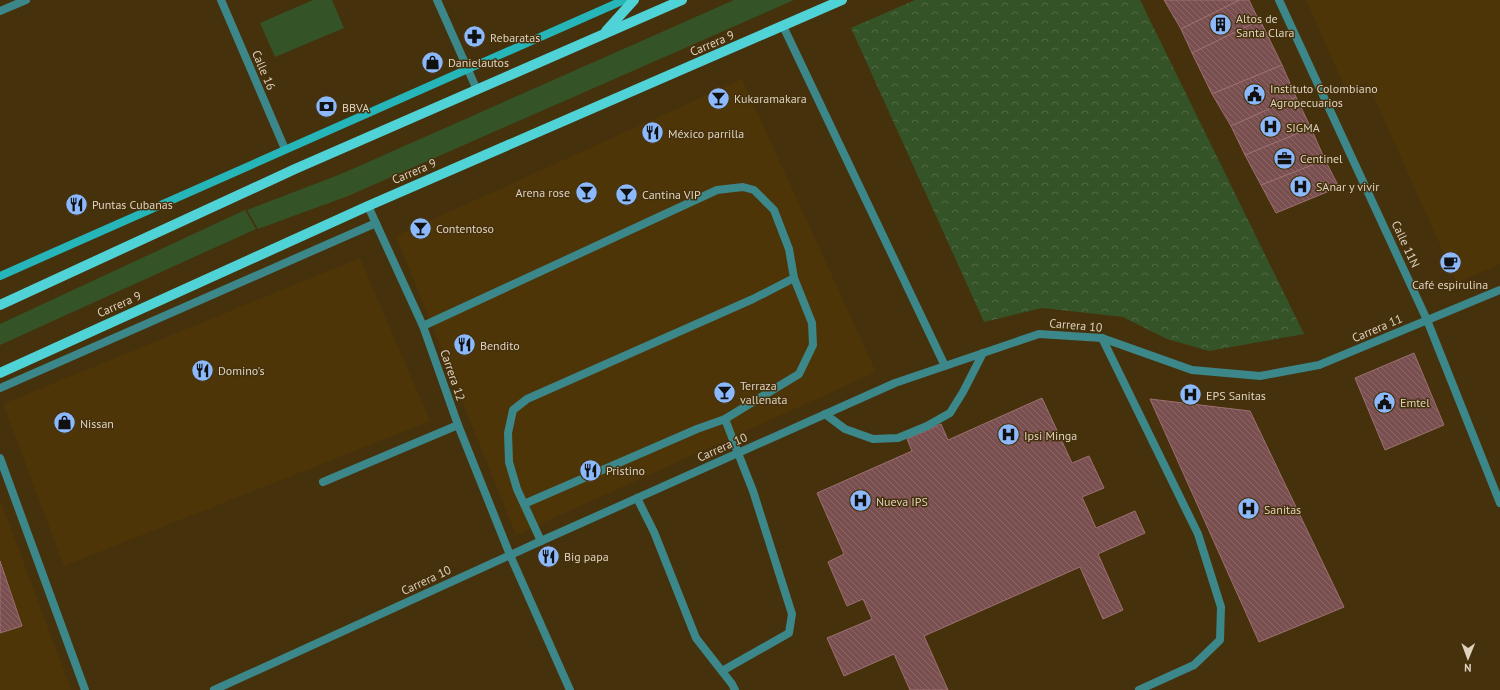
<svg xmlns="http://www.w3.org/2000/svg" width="1500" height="690" viewBox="0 0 1500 690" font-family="'PT Sans',sans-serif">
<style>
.built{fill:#4e3507}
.grass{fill:#345327}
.forest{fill:url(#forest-crowns)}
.building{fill:url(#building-back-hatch);stroke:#9c6f70}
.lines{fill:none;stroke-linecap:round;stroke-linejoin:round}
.lane{stroke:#3b8789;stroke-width:8}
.street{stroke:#3b8789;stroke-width:8}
.secondary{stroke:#26b5b8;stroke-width:8}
.primary{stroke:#50d3d6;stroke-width:10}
.labels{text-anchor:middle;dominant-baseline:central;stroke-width:3;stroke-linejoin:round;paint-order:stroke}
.poi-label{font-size:12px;fill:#ded2bf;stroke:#46310d;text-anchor:start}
.street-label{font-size:12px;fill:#ded2bf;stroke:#46310d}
</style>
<defs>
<pattern id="forest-crowns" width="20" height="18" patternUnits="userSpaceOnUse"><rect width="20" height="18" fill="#345327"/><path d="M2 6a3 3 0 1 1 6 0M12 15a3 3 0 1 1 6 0" fill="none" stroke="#516b45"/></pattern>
<pattern id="building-back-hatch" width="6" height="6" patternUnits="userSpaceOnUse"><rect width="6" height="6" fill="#7a4f50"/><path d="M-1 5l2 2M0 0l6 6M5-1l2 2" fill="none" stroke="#8c6767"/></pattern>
</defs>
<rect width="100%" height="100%" fill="#46310d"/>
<g class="built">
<polygon points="1306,0 1500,0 1500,264 1457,283 1367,81 1346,90"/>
<polygon points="742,79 876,372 516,535 396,236"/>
<polygon points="360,258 430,421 64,566 3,404"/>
<polygon points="0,499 71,690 0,690"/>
</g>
<g class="grass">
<polygon points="313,0 332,0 344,28 275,57 260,23"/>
<polygon points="734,0 794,0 348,196 258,229 247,210 341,174"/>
<polygon points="245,210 256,229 0,345 0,324"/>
</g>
<polygon class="forest" points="915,0 1140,0 1304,334 1209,351 1167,339 1123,317 1042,308 984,322 851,28"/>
<g class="building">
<polygon points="1164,0 1240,0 1181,29"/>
<polygon points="1240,0 1249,0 1259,21 1192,53 1181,29"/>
<polygon points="1260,20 1282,65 1212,94 1192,53"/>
<polygon points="1282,65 1296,97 1231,126 1212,94"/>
<polygon points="1296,97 1311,128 1245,155 1231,126"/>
<polygon points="1311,128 1325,160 1261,185 1245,155"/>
<polygon points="1325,160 1339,187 1276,213 1261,185"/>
<polygon points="1414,353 1444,425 1385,450 1355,378"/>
<polygon points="1042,398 1072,463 1089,456 1104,488 1082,497 1096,528 1135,511 1145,533 1098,554 1123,610 1103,619 1080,567 924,636 948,690 910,690 894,654 844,676 827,638 872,619 863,599 847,606 828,562 844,554 817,493 912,451 907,439 941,424 948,440"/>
<polygon points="1150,399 1250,411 1344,607 1259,642"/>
<polygon points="0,561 22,626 0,633"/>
</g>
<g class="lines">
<g class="lane">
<polyline points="783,26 945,366"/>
<polyline points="1102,338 1198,534 1221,607 1220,640 1194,665 1139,690"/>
<polyline points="825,414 845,429 873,439 898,438 927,426 950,413 963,392 983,353"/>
<polyline points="323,482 458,425"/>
<polyline points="637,498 654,532 696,638 732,684 735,690"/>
<polyline points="510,555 570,690"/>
<polyline points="722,671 789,633 792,614 753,491 738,453"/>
</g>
<g class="street">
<polyline points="221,0 285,149"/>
<polyline points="437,0 477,90"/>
<polyline points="1279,0 1427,320 1500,503"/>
<polyline points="0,11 26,0"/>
<polyline points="368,206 423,326 458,425 510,555"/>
<polyline points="423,326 717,190 743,187 754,190 774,210 789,249 794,278 753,299 527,399 513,410 508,433 509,462 517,489 541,541"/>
<polyline points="0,388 376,223"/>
<polyline points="725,419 799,374 813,345 812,323 794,278"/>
<polyline points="0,458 85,690"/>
<polyline points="524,504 697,429 725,419 738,453"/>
<polyline points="214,690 541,541 895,383 1039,334 1102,338 1192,370 1260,376 1319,365 1500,290"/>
</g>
<polyline class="secondary" points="0,276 624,0"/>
<g class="primary">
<polyline points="606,31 634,0"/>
<polyline points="0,305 295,169 682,0"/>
<polyline points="0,373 368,206 842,0"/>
</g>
</g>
<defs>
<symbol id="building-disc" viewBox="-11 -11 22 22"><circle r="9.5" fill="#8bb9fc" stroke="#46310d"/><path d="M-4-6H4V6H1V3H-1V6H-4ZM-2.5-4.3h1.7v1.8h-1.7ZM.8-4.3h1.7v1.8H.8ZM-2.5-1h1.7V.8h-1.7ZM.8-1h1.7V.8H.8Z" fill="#111"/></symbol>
<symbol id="pharmacy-disc" viewBox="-11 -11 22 22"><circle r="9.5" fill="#8bb9fc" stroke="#46310d"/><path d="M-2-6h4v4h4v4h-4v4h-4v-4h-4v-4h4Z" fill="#111"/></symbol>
<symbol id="shop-disc" viewBox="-11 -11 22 22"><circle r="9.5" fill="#8bb9fc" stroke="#46310d"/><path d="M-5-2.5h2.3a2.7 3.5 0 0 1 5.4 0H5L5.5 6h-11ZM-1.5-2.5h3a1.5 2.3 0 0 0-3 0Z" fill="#111"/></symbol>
<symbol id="civic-disc" viewBox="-11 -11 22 22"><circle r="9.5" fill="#8bb9fc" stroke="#46310d"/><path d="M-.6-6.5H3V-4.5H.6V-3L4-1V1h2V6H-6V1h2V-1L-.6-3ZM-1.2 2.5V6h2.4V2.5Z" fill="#111"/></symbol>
<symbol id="bar-disc" viewBox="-11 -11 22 22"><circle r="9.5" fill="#8bb9fc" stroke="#46310d"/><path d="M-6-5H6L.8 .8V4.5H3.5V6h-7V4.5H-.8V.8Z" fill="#111"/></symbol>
<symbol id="bank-disc" viewBox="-11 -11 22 22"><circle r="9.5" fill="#8bb9fc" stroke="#46310d"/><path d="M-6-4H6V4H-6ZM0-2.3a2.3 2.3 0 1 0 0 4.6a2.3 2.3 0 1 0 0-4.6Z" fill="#111"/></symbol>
<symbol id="hospital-disc" viewBox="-11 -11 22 22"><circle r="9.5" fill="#8bb9fc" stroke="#46310d"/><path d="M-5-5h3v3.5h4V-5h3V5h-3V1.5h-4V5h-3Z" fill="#111"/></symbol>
<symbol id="restaurant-disc" viewBox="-11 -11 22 22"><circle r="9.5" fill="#8bb9fc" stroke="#46310d"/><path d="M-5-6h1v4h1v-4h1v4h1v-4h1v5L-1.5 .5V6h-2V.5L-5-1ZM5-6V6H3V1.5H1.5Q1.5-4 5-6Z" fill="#111"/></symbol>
<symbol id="office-disc" viewBox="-11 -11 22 22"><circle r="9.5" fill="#8bb9fc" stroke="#46310d"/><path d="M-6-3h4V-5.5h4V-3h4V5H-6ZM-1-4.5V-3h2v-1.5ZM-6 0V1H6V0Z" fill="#111"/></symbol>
<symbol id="cafe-disc" viewBox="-11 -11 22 22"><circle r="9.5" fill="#8bb9fc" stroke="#46310d"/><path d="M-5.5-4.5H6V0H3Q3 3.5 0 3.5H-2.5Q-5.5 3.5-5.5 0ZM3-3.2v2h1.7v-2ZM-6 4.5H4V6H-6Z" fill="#111"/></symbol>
</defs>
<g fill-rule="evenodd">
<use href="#building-disc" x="1208" y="12" width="25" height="25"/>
<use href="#pharmacy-disc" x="462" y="24" width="25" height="25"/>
<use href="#shop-disc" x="420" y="50" width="25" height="25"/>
<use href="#civic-disc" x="1242" y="82" width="25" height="25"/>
<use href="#bar-disc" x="706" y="86" width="25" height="25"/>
<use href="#bank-disc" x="314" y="94" width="25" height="25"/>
<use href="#hospital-disc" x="1258" y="114" width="25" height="25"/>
<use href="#restaurant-disc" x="640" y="120" width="25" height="25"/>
<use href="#office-disc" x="1272" y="146" width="25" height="25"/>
<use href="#hospital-disc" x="1288" y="174" width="25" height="25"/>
<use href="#bar-disc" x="574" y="180" width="25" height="25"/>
<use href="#bar-disc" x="614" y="182" width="25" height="25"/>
<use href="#restaurant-disc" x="64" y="192" width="25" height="25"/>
<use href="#bar-disc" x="408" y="216" width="25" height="25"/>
<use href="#cafe-disc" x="1438" y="250" width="25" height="25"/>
<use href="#restaurant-disc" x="452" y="332" width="25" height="25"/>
<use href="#restaurant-disc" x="190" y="358" width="25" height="25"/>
<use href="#bar-disc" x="712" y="380" width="25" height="25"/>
<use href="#hospital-disc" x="1178" y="382" width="25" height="25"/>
<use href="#civic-disc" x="1372" y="390" width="25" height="25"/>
<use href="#shop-disc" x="52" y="410" width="25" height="25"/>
<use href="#hospital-disc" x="996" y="422" width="25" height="25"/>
<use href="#restaurant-disc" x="578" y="458" width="25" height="25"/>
<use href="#hospital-disc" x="848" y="488" width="25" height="25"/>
<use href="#hospital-disc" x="1236" y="496" width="25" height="25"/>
<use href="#restaurant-disc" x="536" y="544" width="25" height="25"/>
</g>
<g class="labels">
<g class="poi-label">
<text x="1236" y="18">Altos de<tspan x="1236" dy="14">Santa Clara</tspan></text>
<text x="490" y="37">Rebaratas</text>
<text x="448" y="62">Danielautos</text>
<text x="1270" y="88">Instituto Colombiano<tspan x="1270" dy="14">Agropecuarios</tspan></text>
<text x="734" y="98">Kukaramakara</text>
<text x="342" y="107">BBVA</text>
<text x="1286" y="127">SIGMA</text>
<text x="668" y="133">México parrilla</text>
<text x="1300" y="158">Centinel</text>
<text x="1316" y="186">SAnar y vivir</text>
<text x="570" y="192" text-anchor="end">Arena rose</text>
<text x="642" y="194">Cantina VIP</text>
<text x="92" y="204">Puntas Cubanas</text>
<text x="436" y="228">Contentoso</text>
<text x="1450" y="284" text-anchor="middle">Café espirulina</text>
<text x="480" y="345">Bendito</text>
<text x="218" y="370">Domino's</text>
<text x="740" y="385">Terraza<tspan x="740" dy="14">vallenata</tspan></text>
<text x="1206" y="395">EPS Sanitas</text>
<text x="1400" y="402">Emtel</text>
<text x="80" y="423">Nissan</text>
<text x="1024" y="435">Ipsi Minga</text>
<text x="606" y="470">Pristino</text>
<text x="876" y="501">Nueva IPS</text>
<text x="1264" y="509">Sanitas</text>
<text x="564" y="556">Big papa</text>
</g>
<g class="street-label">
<text transform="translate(712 43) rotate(-23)">Carrera 9</text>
<text transform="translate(264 70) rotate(67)">Calle 16</text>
<text transform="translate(414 171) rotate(-23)">Carrera 9</text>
<text transform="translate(1406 244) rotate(65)">Calle 11N</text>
<text transform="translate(119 304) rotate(-24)">Carrera 9</text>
<text transform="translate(1076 325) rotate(5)">Carrera 10</text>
<text transform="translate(1377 328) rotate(-23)">Carrera 11</text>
<text transform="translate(453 375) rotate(71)">Carrera 12</text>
<text transform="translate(722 447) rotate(-24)">Carrera 10</text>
<text transform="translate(426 580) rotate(-25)">Carrera 10</text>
</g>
</g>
<g transform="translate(1468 658) rotate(181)" stroke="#46310d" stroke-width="3" paint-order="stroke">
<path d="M0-3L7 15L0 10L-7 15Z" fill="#ded2bf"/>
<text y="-6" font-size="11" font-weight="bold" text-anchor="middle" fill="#ded2bf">N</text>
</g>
</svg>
